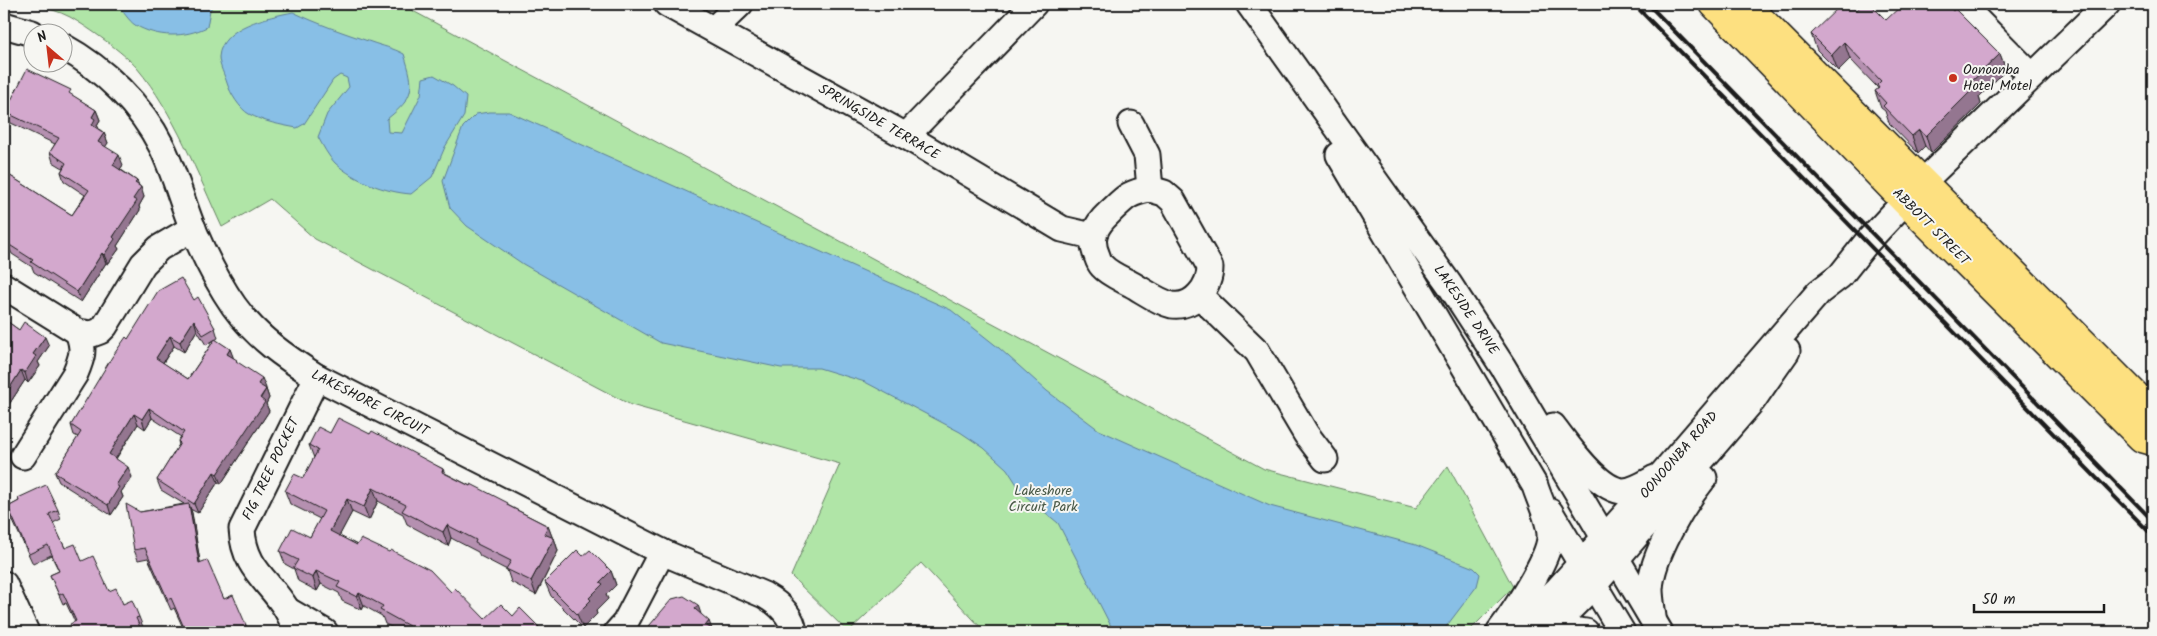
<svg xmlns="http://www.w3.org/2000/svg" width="2157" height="636" viewBox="0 0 2157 636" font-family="Kalam,sans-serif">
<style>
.green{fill:#b0e5a7;stroke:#668062}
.water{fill:#88bfe6;stroke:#5d7e95}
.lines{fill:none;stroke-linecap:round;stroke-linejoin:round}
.minor-casing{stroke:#1c1c1c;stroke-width:29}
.major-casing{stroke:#1c1c1c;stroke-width:31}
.minor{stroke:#f6f6f2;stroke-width:25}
.major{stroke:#fde080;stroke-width:28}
.rail{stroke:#1c1c1c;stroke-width:4}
.wall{fill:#b590b0;stroke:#1c1c1c;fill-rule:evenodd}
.shaded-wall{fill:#947690;stroke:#1c1c1c}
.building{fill:#d3a8cd;stroke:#1c1c1c}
.poi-dot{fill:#c8321e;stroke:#f6f6f2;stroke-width:2}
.labels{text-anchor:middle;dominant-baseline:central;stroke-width:4;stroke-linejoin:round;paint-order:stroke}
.poi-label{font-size:14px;fill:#1c1c1c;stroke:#f6f6f2;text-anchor:start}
.street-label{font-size:14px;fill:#1c1c1c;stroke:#f6f6f2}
.park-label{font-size:14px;fill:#485846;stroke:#f6f6f2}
</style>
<rect width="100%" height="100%" fill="#f6f6f2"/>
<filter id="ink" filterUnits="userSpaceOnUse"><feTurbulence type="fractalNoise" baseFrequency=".02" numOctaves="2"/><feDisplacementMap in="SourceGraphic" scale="10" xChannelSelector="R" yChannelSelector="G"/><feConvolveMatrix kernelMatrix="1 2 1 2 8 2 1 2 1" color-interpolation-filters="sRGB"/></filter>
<g filter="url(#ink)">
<path class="green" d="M34,4H400L1264,469L1416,508L1448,466L1513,587L1468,632H985L921,563L848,632L791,576L840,464L631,405L315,239L270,199L222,227C198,175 174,112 137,68C123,52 89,28 70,17C59,11 45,8 34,4Z"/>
<g class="water">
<path d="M117,4H214L210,10L207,27C184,38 158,38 135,25C129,21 122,10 117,4Z"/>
<path d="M293,12C318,24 344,33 371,42C382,46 393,48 404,54C415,88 415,97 387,119L388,132L402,133L421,95L423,78L434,75L453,86L466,97L464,116L445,147L432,177L411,194C385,192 355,181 335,163C328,156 323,146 318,137L327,114L349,87L347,78L340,75L333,80L304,124L297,128C281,125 264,122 249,114C240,109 230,93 227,83C225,76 219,65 219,57C221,26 269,17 293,12Z"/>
<polygon points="489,112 509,112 951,310 999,348 1047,391 1099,430 1270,506 1416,545 1474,568 1480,574 1477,586 1442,632 1157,632 1113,630 1058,523 1023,494 1007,469 984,448 960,432 865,382 819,368 781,368 661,343 523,264 467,226 450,208 443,181 463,127 476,114"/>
</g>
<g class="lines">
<defs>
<g id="minor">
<polyline points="667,4 906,136 1062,229 1092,236"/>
<polyline points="1249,4 1449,284 1503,367 1660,632"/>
<polyline points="1961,4 2032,76"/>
<polyline points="4,25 32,33"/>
<polyline points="714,29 740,4"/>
<path d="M62,46C104,69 141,105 162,147C175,174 182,202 193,229C204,255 218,283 234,306C256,337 285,357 317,377L662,552L764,595C778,603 792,614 794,632"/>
<polyline points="1131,124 1147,155 1150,189"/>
<polyline points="906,136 1034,4"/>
<path d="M1339,155L1535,486C1540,502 1551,522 1550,538C1549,559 1512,615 1499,632"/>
<path d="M1150,189L1164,193L1173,201L1210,267C1210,286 1194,308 1172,305C1158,302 1144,291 1131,284C1122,279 1109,274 1102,266C1100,264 1098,259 1097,256C1089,238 1095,226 1109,213C1125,198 1127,193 1150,189Z"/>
<polyline points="4,286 78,332 92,334 100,331 105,326 143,264 159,248 193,228"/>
<polyline points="1199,295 1257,351 1306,434 1325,459"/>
<path d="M1553,426C1567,444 1598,490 1623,491C1634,491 1646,483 1655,478"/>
<path d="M23,456L75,374C82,357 85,350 78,332"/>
<polyline points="1550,512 1622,632"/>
<polyline points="4,584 26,632"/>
<polyline points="287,610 325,632"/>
<path d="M1653,617C1652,608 1650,598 1650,589C1652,555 1683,504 1704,478"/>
<path d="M297,632C294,625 291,617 287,610C269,580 244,569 242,529L317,377"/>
<polyline points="617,632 625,623 662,552"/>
<polyline points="1514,632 1558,589 1662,474 1819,292 1840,276 1867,242 1924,181 2107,4"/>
<polyline points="1547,632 1594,585 1753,400 1787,351"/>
<polyline points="1563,632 1571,630 1586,632"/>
</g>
<g id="major">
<polyline points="1714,4 1905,201 2142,438 2153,441"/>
<polyline points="1745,4 2153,413"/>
</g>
</defs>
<use href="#minor" class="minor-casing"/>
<use href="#major" class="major-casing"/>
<use href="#minor" class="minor"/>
<use href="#major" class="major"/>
<g class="rail">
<polyline points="1634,4 2153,536"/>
<polyline points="1648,4 2153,521"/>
</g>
</g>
<g class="wall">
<polygon points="1856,10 1886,20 1953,11 2000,54 2006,70 1979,97 1981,104 1931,153 1925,146 1918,153 1889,123 1885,111 1881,108 1875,91 1878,89 1877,87 1850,59 1838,71 1817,50 1811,34"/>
<polygon points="73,96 96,110 100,120 97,125 99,129 104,133 108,143 105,146 123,165 120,169 137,181 144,197 139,206 140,210 117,246 119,249 108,264 106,263 81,302 34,272 32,267 12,254 10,250 4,245 4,172 72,215 85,195 64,181 61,172 63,168 53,162 50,152 55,144 9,122 5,112"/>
<path d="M194,300L215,328L218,338L215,340L230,349L233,358L237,362L266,388V389L269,398L266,404L269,411L221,484L218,482L198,513L190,509L192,513L200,563L224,599L249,632H185L174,608L171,610L148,558L138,560L134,550L140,512L184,504L161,490L157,480L179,445L178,441L181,437L152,418L145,429L138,424L116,459L132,477L121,492L123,497L111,515L59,482L55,473L78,437L74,435L71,425L128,339ZM197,330L206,345L214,340L188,379L163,363L174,346L184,352Z"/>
<polygon points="4,319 19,330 49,346 38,362 40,366 28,383 25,380 4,412"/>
<polygon points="330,433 370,434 443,469 445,473 548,526 552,537 554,538 558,551 536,595 511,582 507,570 480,556 478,552 451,538 448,546 407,524 403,514 378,501 369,520 352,512 339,536 451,592 485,619 513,616 544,632 401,632 385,624 382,616 364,606 362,610 342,601 339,593 321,584 317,591 298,581 294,569 285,564 280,551 310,537 320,519 290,504 285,491 303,478 314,458 309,445"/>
<polygon points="18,498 58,510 61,519 53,523 65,548 82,561 109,591 123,604 139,617 143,627 140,628 75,622 66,603 63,604 50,575 59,571 51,555 33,564 11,517 8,507 19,501"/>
<polygon points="583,556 611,571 616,585 606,595 608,599 596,611 597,614 583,628 551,596 545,582"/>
</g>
<g class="shaded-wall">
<polygon points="1844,42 1850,59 1838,71 1832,55"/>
<polygon points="2000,54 2006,70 1979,97 1981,104 1931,153 1926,136 1970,83"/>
<polygon points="4,62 5,66 4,83"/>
<polygon points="96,110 100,120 97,125 99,129 95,135 92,125 92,117"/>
<polygon points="1919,130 1925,146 1918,153 1912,136"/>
<polygon points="104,133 108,143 102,152 98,142"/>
<polygon points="119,155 123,165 116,175 113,165"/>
<polygon points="137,181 140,188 141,187 144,197 139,206 140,210 117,246 119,249 108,264 104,255 133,199 135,183"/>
<polygon points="102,253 106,263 81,302 77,292"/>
<polygon points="194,320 197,330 184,352 180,342"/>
<polygon points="170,336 174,346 159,368 156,358"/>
<polygon points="45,337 49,346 38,362 40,366 28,383 25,373 33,354"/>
<polygon points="230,349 234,359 227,354"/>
<polygon points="21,370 25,380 4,412 4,397"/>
<polygon points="262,378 266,388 262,394 258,384"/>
<polygon points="266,389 269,398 266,404 269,411 221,484 217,474"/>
<polygon points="149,408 152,418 145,429 142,419"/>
<polygon points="134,414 138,424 112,464 109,454"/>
<polygon points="128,467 132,477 121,492 123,497 111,515 108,505 116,485"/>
<polygon points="214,472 218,482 198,513 194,504"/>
<polygon points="373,488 378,501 369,520 364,507"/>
<polygon points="347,499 352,512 335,544 330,531"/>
<polygon points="189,504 192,513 202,573 199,563"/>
<polygon points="447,525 451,538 448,546 443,532"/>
<polygon points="548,526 553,539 544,534"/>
<polygon points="554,538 558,551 536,595 531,581"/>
<polygon points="316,571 321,584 317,591 313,578"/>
<polygon points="611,571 616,585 606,595 608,599 596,611 597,614 583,628 577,614 600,582"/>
<polygon points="359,593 364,606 362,610 357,597"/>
<polygon points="698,605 703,620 695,609"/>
<polygon points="709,621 713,632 706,625"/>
</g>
<g class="building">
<polygon points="1842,4 1850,4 1856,10 1863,4 1870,4 1886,20 1903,4 1947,4 1953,11 1955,9 2000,54 1970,83 1975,87 1926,136 1919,130 1912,136 1883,106 1886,103 1875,91 1879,88 1877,85 1881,81 1844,42 1832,55 1811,34"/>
<polygon points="27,69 71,90 69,93 96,110 92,117 95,119 92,125 104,133 98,142 119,155 113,165 137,181 135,183 141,187 133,199 137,201 113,237 115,239 104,255 102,253 77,292 31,262 33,260 8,244 10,242 4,238 4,172 72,215 89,190 61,172 66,163 50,152 59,138 5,112"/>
<polygon points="181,278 194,300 198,297 215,328 203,335 194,320 180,342 170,336 156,358 188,379 215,339 230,349 227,354 237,360 236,361 262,378 258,384 266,389 260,398 265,402 217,474 214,472 194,504 157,480 180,443 178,441 184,432 149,408 142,419 134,414 109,454 128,467 116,485 119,487 108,505 55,473 81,432 71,425 112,357 126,337 128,339 158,291"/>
<polygon points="4,319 19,330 24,322 45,337 33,354 36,356 25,373 21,370 4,397"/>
<polygon points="338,418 370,434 372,431 443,469 442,472 470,486 471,484 508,503 507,505 548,526 544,534 554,538 531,581 506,569 511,561 475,543 476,540 447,525 443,532 402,511 406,505 373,488 364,507 347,499 330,531 357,545 361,539 389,552 391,550 430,570 451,592 455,588 485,619 501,604 513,616 520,608 544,632 415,632 409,626 380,610 383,606 359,593 357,597 337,587 340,582 316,571 313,578 293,568 298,560 280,551 292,528 310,537 324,511 285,491 294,474 303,478 318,450 309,445 318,427 330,433"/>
<polygon points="46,485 58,510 49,514 65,548 75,544 82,561 93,556 109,591 116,588 123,604 132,600 139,617 136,618 142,632 74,632 70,624 76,621 63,593 59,595 50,575 59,571 48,545 29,554 8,507 19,501 18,498"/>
<polygon points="126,504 140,512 189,504 199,563 207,560 224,599 233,595 249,632 186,632 171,598 168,600 145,548 134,550"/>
<polygon points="577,550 583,556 590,550 611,571 600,582 603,584 589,598 591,600 577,614 545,582"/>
<polygon points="684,596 698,605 695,609 709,621 706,625 715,632 644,632 672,599"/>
</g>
</g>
<circle class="poi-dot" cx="1953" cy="78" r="5"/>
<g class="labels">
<g class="poi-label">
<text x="1963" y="70">Oonoonba<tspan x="1963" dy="16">Hotel Motel</tspan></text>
</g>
<g class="street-label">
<text transform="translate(879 122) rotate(30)">SPRINGSIDE TERRACE</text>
<text transform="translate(1931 227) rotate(45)">ABBOTT STREET</text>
<text transform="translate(1466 310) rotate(56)">LAKESIDE DRIVE</text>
<text transform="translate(370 403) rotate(27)">LAKESHORE CIRCUIT</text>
<text transform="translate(1679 455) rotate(-49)">OONOONBA ROAD</text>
<text transform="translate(271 469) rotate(-64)">FIG TREE POCKET</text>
</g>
<g class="park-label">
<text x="1043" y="491">Lakeshore<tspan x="1043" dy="16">Circuit Park</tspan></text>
</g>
</g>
<rect width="2157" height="636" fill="none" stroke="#f6f6f2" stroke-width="20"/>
<rect x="10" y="10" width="2137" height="616" fill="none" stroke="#1c1c1c" stroke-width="2" filter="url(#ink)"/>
<g transform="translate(48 48) rotate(332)"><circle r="24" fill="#f6f6f2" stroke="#9f9f9c"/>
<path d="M0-4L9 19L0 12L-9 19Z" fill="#c8321e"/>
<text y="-8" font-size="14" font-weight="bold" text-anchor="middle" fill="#1c1c1c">N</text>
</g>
<path d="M1974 604v8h130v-8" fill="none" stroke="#1c1c1c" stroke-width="2.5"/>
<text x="1982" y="604" font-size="15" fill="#1c1c1c" stroke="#f6f6f2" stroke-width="4" paint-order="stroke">50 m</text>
</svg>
